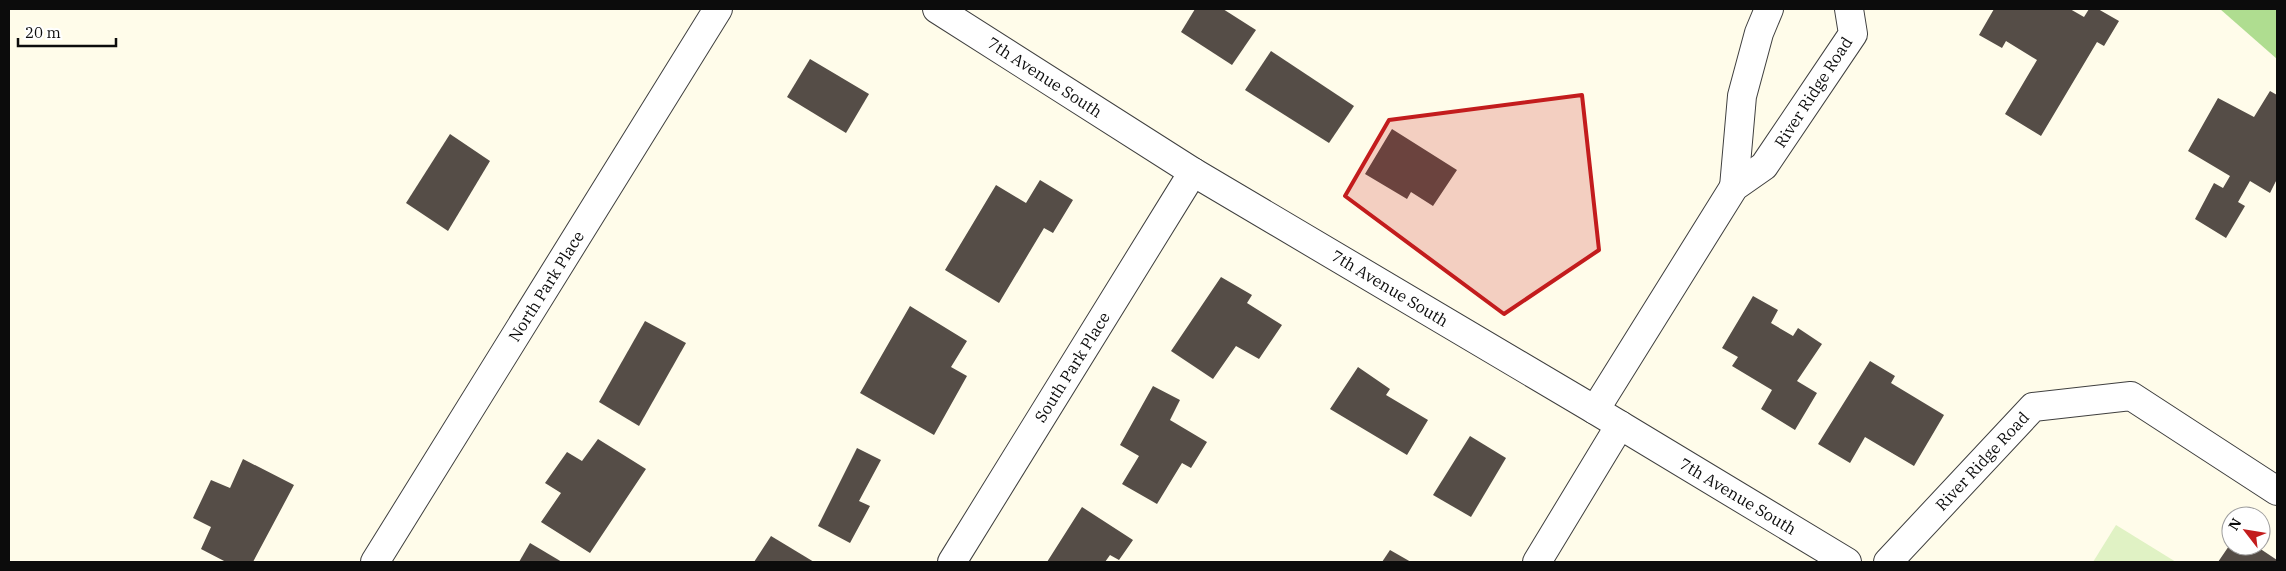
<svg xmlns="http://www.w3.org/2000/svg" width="2286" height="571" viewBox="0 0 2286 571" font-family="'IBM Plex Serif',serif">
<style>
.forest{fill:#afdd90}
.pitch{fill:#e0f2c4}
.building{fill:#554d47}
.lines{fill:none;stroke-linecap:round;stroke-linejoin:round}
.street-casing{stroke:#3f3f3f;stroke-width:30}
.street{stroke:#fff;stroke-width:28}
.marked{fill:#c31c1d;fill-opacity:0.2;stroke:#c31c1d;stroke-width:4;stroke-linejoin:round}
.labels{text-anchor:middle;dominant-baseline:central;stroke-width:5;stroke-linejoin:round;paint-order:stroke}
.street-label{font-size:16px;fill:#0c0c0c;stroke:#fff}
</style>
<rect width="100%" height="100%" fill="#fffcea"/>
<polygon class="forest" points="2220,9 2277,9 2277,59"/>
<polygon class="pitch" points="2116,525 2176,562 2093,562"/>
<g class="building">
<polygon points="1195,9 1223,9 1256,30 1232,65 1181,32"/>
<polygon points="1994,9 2070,9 2084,17 2089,9 2098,9 2119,21 2104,46 2097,42 2041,136 2005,114 2037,60 2006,41 2002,48 1979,35"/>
<polygon points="1271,51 1354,106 1329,143 1245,90"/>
<polygon points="810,59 869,94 846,133 787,97"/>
<polygon points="2270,91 2277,95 2277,179 2270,193 2250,181 2238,202 2245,206 2226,238 2195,219 2214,183 2223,188 2230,176 2188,151 2218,98 2254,117"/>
<polygon points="1392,129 1457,170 1433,206 1411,192 1407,199 1365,174"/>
<polygon points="450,134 490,161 448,231 406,203"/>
<polygon points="1040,180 1073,200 1053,233 1044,228 999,303 945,270 996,185 1026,203"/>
<polygon points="1221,277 1252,295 1247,303 1282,325 1259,359 1236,346 1213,379 1171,351"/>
<polygon points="1753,296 1778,310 1771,323 1793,336 1798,328 1822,344 1797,381 1817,393 1795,430 1761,409 1772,390 1732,366 1738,357 1722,348"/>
<polygon points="910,306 967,341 951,367 967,376 934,435 860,393"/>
<polygon points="645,321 686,343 639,426 599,402"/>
<polygon points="1870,361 1895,376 1891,383 1944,415 1914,466 1865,437 1850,463 1818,444"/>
<polygon points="1358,367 1390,389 1386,395 1428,420 1407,455 1330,409"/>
<polygon points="1153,386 1180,400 1170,420 1207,442 1191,468 1182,463 1157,504 1122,484 1139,456 1120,445"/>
<polygon points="1470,436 1506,458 1471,517 1433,495"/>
<polygon points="598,439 646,469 590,553 541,522 561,493 545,483 567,452 582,461"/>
<polygon points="857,448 881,460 859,501 870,506 850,543 818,526"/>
<polygon points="243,459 294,485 253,562 226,562 201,549 211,527 193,518 211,480 230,488"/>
<polygon points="1082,507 1133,540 1119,560 1110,555 1105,562 1047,562"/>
<polygon points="771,536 814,562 754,562"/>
<polygon points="530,543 562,562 519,562"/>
<polygon points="2231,543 2231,546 2256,546 2277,560 2277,562 2218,562"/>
<polygon points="1390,550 1411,562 1382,562"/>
</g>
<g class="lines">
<defs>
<g id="street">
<polyline points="937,9 1193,172 1595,410 1847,562"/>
<polyline points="1734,187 1742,96 1759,33 1769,9"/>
<polyline points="1595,410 1734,187 1764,166 1853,34 1849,9"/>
<polyline points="375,562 718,9"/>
<polyline points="952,562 1193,172"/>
<polyline points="1537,562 1620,425"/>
<polyline points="1888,562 2033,407 2131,396 2277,491"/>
</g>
</defs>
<use href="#street" class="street-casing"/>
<use href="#street" class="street"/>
</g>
<path class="marked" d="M1582,95L1599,250L1504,314L1345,196L1389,120Z"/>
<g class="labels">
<g class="street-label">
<text transform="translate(1045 77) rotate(33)">7th Avenue South</text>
<text transform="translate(1813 92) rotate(-57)">River Ridge Road</text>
<text transform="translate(546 286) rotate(-58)">North Park Place</text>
<text transform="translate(1390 288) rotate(31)">7th Avenue South</text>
<text transform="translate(1072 367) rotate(-58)">South Park Place</text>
<text transform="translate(1982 461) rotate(-47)">River Ridge Road</text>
<text transform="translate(1738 496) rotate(31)">7th Avenue South</text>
</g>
</g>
<rect width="2286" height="571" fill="none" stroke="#0c0c0c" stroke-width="20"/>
<g transform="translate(2246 531) rotate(301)"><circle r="24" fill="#ffffff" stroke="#9e9e9e"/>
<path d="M0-4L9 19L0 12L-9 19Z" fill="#c31c1d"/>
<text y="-8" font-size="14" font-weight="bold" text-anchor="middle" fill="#0c0c0c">N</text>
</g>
<path d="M18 38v8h98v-8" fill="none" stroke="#0c0c0c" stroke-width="2.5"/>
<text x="25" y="38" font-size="15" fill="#0c0c0c" stroke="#ffffff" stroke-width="4" paint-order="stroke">20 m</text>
</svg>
